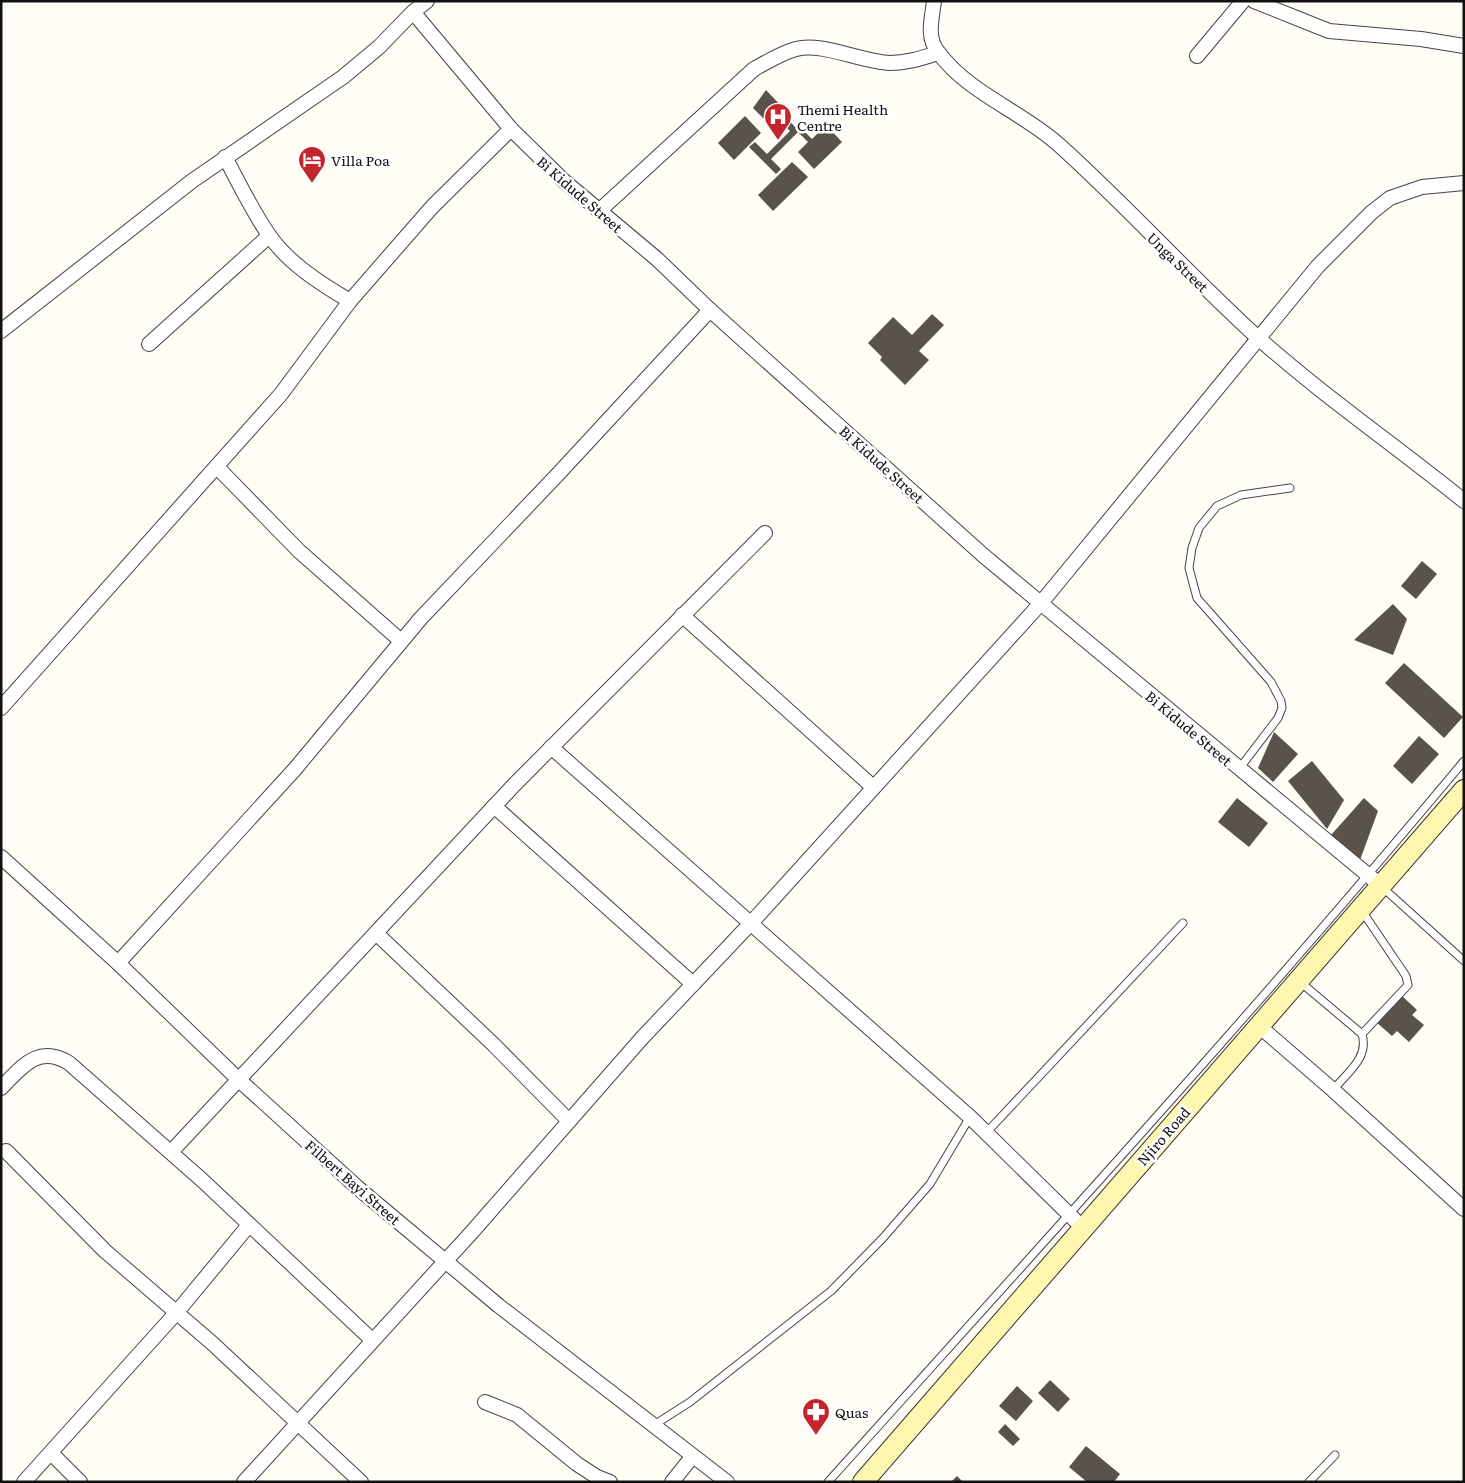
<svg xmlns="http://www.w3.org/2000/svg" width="1465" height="1483" viewBox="0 0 1465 1483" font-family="Literata,serif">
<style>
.building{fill:#5a524d}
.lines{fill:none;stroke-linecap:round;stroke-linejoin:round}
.lane-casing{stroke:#444;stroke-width:9}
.street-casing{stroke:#444;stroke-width:16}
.secondary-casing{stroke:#333;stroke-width:22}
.lane{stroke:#fff;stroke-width:7}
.street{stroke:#fff;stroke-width:14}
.secondary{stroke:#fff6b0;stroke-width:20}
.labels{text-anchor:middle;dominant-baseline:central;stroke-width:5;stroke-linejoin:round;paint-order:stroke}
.poi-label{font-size:14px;fill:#111;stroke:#fff;text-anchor:start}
.street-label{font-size:14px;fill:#111;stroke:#fff}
</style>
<rect width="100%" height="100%" fill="#fffdf5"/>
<g class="building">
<polygon points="766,90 786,111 771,126 753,108"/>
<polygon points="784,115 795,127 797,124 812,139 826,125 842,142 814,169 798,152 808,142 798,132 771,159 781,169 776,174 749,147 755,142 767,154 790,131 779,120"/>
<polygon points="745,116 761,133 734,160 718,143"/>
<polygon points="792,162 808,177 773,211 758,195"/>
<polygon points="932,314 944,325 919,351 929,360 905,385 880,360 882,357 868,343 893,317 912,335"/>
<polygon points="1422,561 1437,574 1416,599 1401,586"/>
<polygon points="1393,604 1407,619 1393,655 1354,640"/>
<polygon points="1404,663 1463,717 1444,738 1385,683"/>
<polygon points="1274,732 1298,754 1273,782 1258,768"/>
<polygon points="1419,736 1439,754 1412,784 1393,766"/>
<polygon points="1312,761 1344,800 1327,829 1288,781"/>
<polygon points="1237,798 1268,823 1249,847 1218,822"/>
<polygon points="1364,798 1378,811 1360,860 1331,835"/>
<polygon points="1401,995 1417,1010 1412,1015 1424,1025 1409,1042 1397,1031 1392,1036 1376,1022"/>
<polygon points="1050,1380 1070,1399 1058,1412 1038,1393"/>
<polygon points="1017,1386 1033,1401 1016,1421 999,1406"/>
<polygon points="1005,1424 1020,1439 1013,1446 998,1432"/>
<polygon points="1086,1446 1120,1474 1114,1482 1087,1482 1069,1467"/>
<polygon points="957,1476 963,1482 951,1482"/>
</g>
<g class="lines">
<defs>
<g id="lane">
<polyline points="1239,769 1278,718 1282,708 1281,701 1271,682 1197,598 1189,568 1192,548 1199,528 1217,506 1241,495 1290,488"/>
<polyline points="1382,887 1464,961"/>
<path d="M1299,981L1362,1034C1369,1058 1348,1072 1333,1090"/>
<polyline points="1362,1034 1408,985 1406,976 1362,911"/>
<polyline points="986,1133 1183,923"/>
<polyline points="654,1425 690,1402 831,1291 882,1239 930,1184 970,1117"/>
<path d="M828,1482C1042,1244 1259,1007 1464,761"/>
<polyline points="1309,1482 1335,1455"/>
</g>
<g id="street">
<path d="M934,1C932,19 926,37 938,52C968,93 1021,111 1058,144C1126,205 1188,274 1256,336C1322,395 1395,445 1464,501"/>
<polyline points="1254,1 1329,31 1421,39 1464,46"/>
<polyline points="413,12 511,129 564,181 657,259 710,310 984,556 1380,885"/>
<polyline points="1197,56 1243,1"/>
<path d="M225,157C239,183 252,211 269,235C288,263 321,284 350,301"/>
<path d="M599,211L754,69C767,62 781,53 796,49C822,42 862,62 890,63C907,63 922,58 938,53"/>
<polyline points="1,331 192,181 343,77 379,47 413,12 427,1"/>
<polyline points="149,344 269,236"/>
<polyline points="217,467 299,551 401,641"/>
<polyline points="682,615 873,787"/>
<polyline points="1,708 281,394 350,301 432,207 511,129"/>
<polyline points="551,747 970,1117 1082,1227"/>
<polyline points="494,806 693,984"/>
<polyline points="1,857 118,963 238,1079 358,1188 499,1306 727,1482"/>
<polyline points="377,934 494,1045 569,1121"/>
<polyline points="118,963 295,769 421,618 560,472 710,310"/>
<polyline points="1259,1026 1333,1090 1464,1209"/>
<path d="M1,1088C22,1067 38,1044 69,1063L202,1180L372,1340"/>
<polyline points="6,1151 105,1251 212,1343 361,1482"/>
<polyline points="171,1152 514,785 765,533"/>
<polyline points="485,1402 517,1415 577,1464 597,1477 610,1482"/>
<polyline points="52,1454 80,1482"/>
<polyline points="24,1482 177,1312 249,1225"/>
<polyline points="244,1482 472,1232 642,1038 752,922 1041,603 1318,266 1372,212 1390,198 1422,187 1464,183"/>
<polyline points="672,1482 692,1457"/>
</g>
<polyline id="secondary" points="863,1482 1464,790"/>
</defs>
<use href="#lane" class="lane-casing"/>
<use href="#street" class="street-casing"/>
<use href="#secondary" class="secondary-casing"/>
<use href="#lane" class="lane"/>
<use href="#street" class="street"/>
<use href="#secondary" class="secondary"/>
</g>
<defs>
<symbol id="hospital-pin" viewBox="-11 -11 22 30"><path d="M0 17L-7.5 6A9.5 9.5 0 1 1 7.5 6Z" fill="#c4262e" stroke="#fff"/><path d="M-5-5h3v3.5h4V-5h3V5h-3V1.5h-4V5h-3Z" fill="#fff"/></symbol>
<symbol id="hotel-pin" viewBox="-11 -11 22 30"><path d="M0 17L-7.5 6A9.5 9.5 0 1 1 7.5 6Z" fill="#c4262e" stroke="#fff"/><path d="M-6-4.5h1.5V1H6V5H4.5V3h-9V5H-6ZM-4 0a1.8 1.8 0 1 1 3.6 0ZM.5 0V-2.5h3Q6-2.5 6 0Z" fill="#fff"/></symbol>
<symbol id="pharmacy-pin" viewBox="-11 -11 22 30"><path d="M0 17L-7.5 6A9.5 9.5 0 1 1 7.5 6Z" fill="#c4262e" stroke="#fff"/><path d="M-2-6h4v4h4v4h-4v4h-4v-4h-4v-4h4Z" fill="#fff"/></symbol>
</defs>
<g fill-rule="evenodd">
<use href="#hospital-pin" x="762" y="101" width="32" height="43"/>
<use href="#hotel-pin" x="296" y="144" width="32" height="43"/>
<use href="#pharmacy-pin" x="800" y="1396" width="32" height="43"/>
</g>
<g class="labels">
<g class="poi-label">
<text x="797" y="109">Themi Health<tspan x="797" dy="16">Centre</tspan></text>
<text x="331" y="160">Villa Poa</text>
<text x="835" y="1412">Quas</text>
</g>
<g class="street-label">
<text transform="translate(580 194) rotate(41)">Bi Kidude Street</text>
<text transform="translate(1178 262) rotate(44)">Unga Street</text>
<text transform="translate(882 464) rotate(42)">Bi Kidude Street</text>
<text transform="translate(1189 728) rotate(40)">Bi Kidude Street</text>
<text transform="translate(1163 1136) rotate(-49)">Njiro Road</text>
<text transform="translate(353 1182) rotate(41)">Filbert Bayi Street</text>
</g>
</g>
<rect width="1465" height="1483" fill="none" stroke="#111111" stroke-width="5"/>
</svg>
